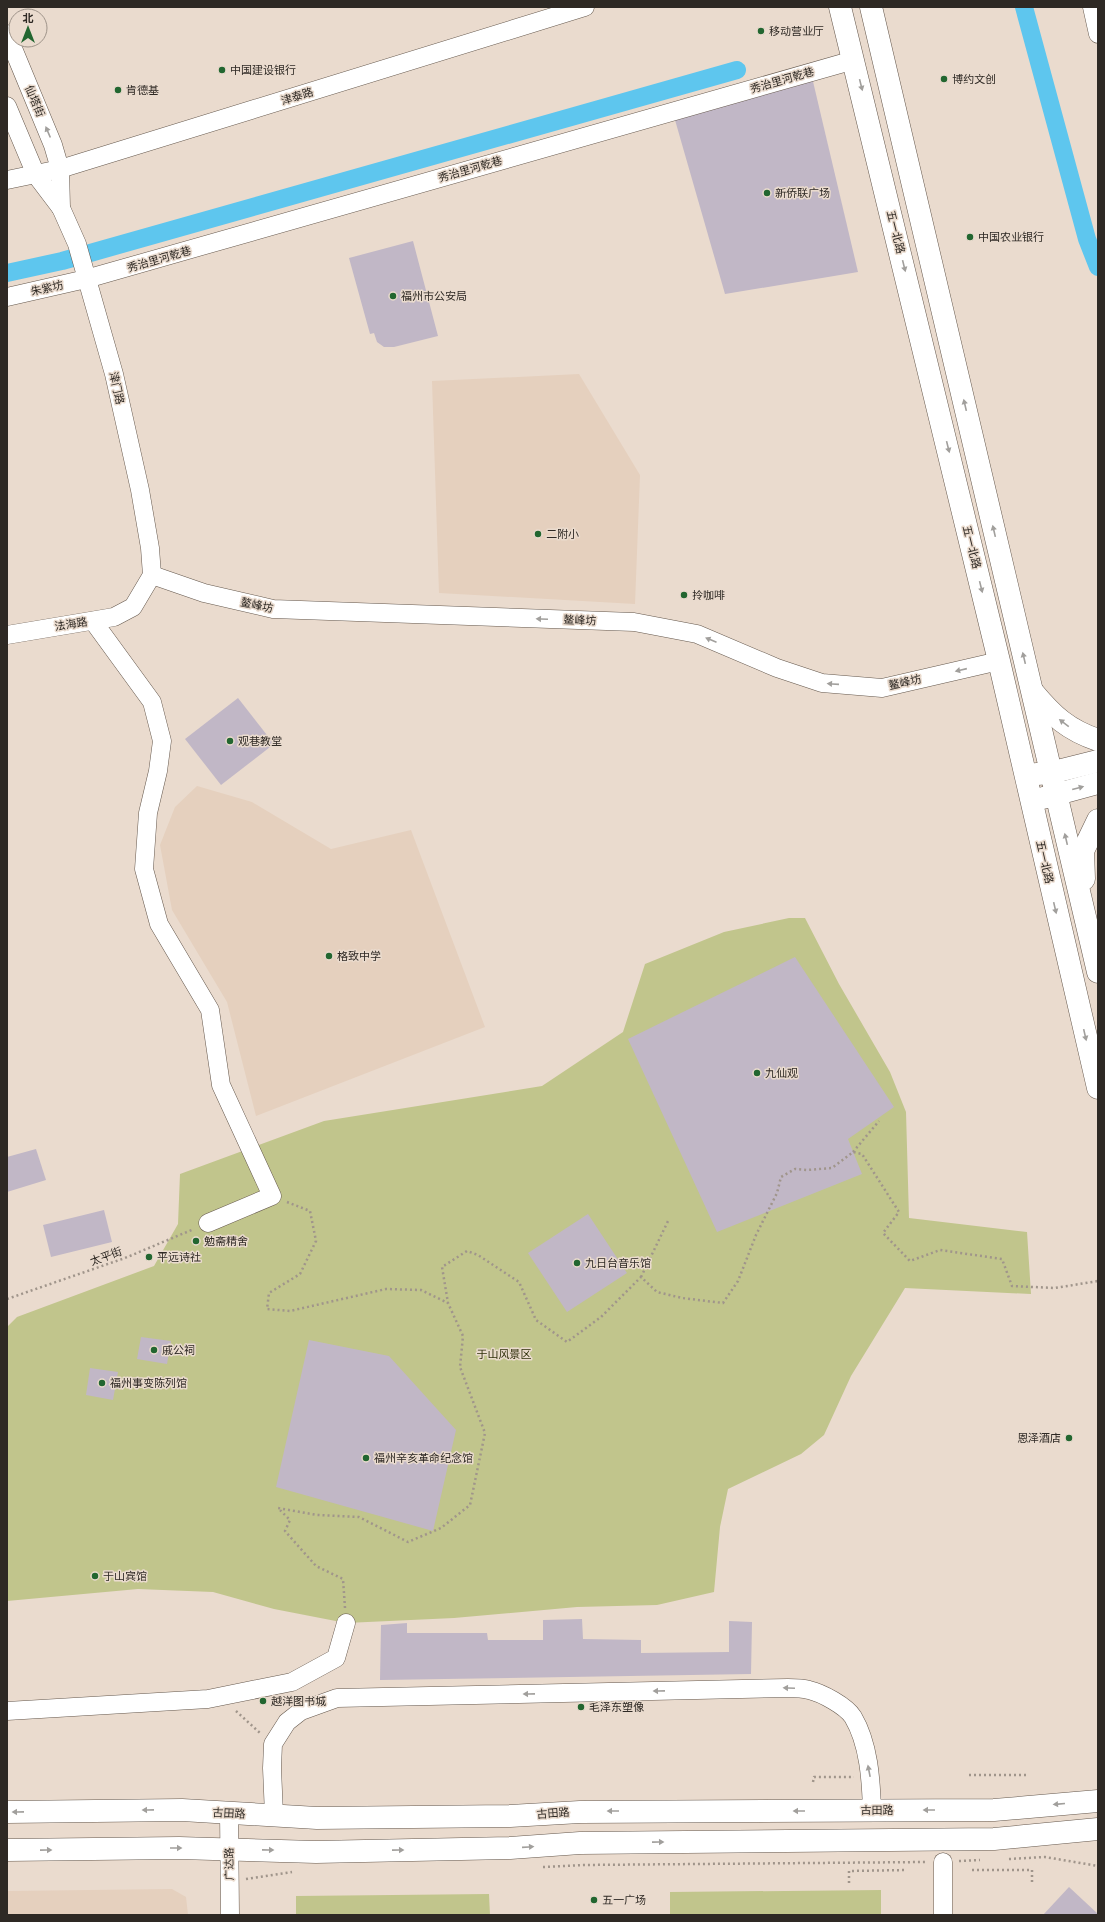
<svg xmlns="http://www.w3.org/2000/svg" width="1105" height="1922" viewBox="0 0 1105 1922" font-family="'PT Sans Narrow','Noto Sans SC',sans-serif">
<style>
.built{fill:#e5d0be}
.green{fill:#c1c58c}
.lines{fill:none;stroke-linecap:round;stroke-linejoin:round}
.canal{stroke:#5ec6ee;stroke-width:18}
.building{fill:#c1b7c6}
.minor-casing{stroke:#65584d;stroke-width:19}
.major-casing{stroke:#65584d;stroke-width:23}
.path{stroke:#a0958b;stroke-width:2.5;stroke-dasharray:2 3;stroke-linecap:butt}
.minor{stroke:#fff;stroke-width:18}
.major{stroke:#fff;stroke-width:22}
.oneway{fill:#a19f9c}
.poi-dot{fill:#226630;stroke:#eadbce;stroke-width:1.5}
.labels{text-anchor:middle;dominant-baseline:central;stroke-width:3;stroke-linejoin:round;paint-order:stroke}
.poi-label{font-size:11px;fill:#2e2924;stroke:#eadbce;text-anchor:start}
.street-label{font-size:11px;fill:#2e2924;stroke:#eadbce}
.park-label{font-size:11px;fill:#2e2f08;stroke:#eadbce}
</style>
<rect width="100%" height="100%" fill="#eadbce"/>
<g class="built">
<polygon points="579,374 640,475 635,604 439,593 432,381"/>
<polygon points="197,786 252,802 331,849 411,830 485,1027 256,1116 227,1002 172,910 160,845 175,807"/>
<polygon points="172,1889 186,1897 188,1915 7,1915 7,1891"/>
</g>
<g class="green">
<polygon points="789,918 805,918 839,984 890,1072 906,1112 909,1218 1027,1232 1031,1294 905,1288 851,1376 824,1435 801,1454 728,1489 720,1527 714,1592 657,1605 577,1607 454,1618 346,1623 274,1609 213,1592 138,1589 7,1601 7,1327 17,1317 154,1266 178,1224 180,1174 324,1121 542,1086 623,1032 645,964 724,932"/>
<polygon points="881,1890 881,1915 670,1915 670,1892"/>
<polygon points="489,1894 490,1915 296,1915 296,1896"/>
</g>
<g class="lines">
<g class="canal">
<polyline points="1024,7 1087,239 1098,267"/>
<polyline points="7,273 62,261 737,70"/>
</g>
</g>
<g class="building">
<polygon points="811,73 858,272 725,294 673,113"/>
<polygon points="413,241 438,336 394,347 384,347 377,342 374,333 370,334 349,258"/>
<polygon points="238,698 274,744 221,785 185,739"/>
<polygon points="795,957 894,1107 848,1139 862,1174 717,1232 628,1039"/>
<polygon points="36,1149 46,1180 7,1192 7,1157"/>
<polygon points="104,1210 112,1242 51,1257 43,1225"/>
<polygon points="588,1214 627,1273 567,1312 528,1253"/>
<polygon points="141,1337 171,1341 167,1364 137,1359"/>
<polygon points="309,1340 389,1356 456,1430 433,1531 276,1487"/>
<polygon points="90,1368 118,1372 113,1400 86,1395"/>
<polygon points="582,1619 583,1639 641,1640 641,1653 729,1652 729,1621 752,1622 751,1674 380,1680 381,1625 407,1623 407,1633 487,1633 488,1640 543,1640 543,1620"/>
<polygon points="1069,1887 1098,1914 1098,1915 1043,1915"/>
</g>
<g class="lines">
<defs>
<g id="minor">
<polyline points="1092,7 1098,34"/>
<polyline points="7,34 53,145 60,169 61,208 77,244 114,374 140,490 150,548 152,575 133,607 114,617 7,635"/>
<polyline points="7,106 36,175 61,208"/>
<polyline points="7,180 60,169 585,7"/>
<polyline points="7,297 86,279 854,60"/>
<polyline points="152,575 204,593 273,609 634,622 697,634 777,668 822,683 882,688 999,661"/>
<polyline points="93,621 152,702 162,741 158,771 148,813 144,869 159,924 210,1010 221,1085 272,1196 208,1223"/>
<polyline points="7,1711 208,1699 292,1682 336,1658 346,1623"/>
<polyline points="229,1812 230,1915"/>
<path d="M274,1815L272,1768L273,1744L287,1722L301,1711L337,1698L788,1688C795,1688 802,1688 809,1690C822,1693 846,1706 853,1717C869,1744 871,1780 872,1810"/>
<polyline points="943,1862 943,1915"/>
</g>
<g id="major">
<polyline points="840,7 999,661 1098,1088"/>
<polyline points="871,7 1098,972"/>
<path d="M1033,692C1053,716 1068,730 1098,740"/>
<polyline points="1037,774 1050,773 1098,761"/>
<polyline points="1043,798 1098,783"/>
<polyline points="1084,879 1083,851 1098,820"/>
<polyline points="7,1812 182,1810 317,1818 510,1816 580,1812 994,1810 1098,1801"/>
<polyline points="7,1850 179,1848 316,1852 510,1848 580,1843 994,1839 1098,1829"/>
</g>
</defs>
<use href="#minor" class="minor-casing"/>
<use href="#major" class="major-casing"/>
<g class="path">
<polyline points="853,1152 879,1121"/>
<polyline points="287,1202 310,1211 316,1241 300,1274 269,1293 267,1309 290,1311 386,1289 421,1290 448,1303"/>
<polyline points="641,1277 669,1219"/>
<polyline points="7,1299 125,1258 194,1229"/>
<polyline points="345,1608 343,1579 316,1566 285,1531 290,1520 278,1508 317,1515 359,1517 408,1542 441,1528 470,1505 485,1433 460,1367 463,1336 448,1303 442,1267 467,1251 478,1255 519,1282 536,1320 567,1342 601,1317 641,1277 657,1292 682,1298 723,1303 738,1281 756,1235 777,1193 781,1177 795,1169 807,1170 832,1168 853,1152 862,1154 899,1212 883,1233 910,1261 940,1250 1002,1259 1012,1286 1055,1288 1098,1281"/>
<polyline points="236,1711 260,1733"/>
<polyline points="969,1775 1028,1775"/>
<polyline points="813,1782 814,1777 854,1777"/>
<polyline points="1009,1859 1045,1857 1098,1866"/>
<polyline points="959,1861 980,1860"/>
<polyline points="543,1867 583,1865 926,1862"/>
<polyline points="972,1870 1032,1870 1032,1882"/>
<polyline points="246,1879 292,1872"/>
<polyline points="849,1883 849,1871 907,1870"/>
</g>
<use href="#minor" class="minor"/>
<use href="#major" class="major"/>
</g>
<defs><path id="oneway-solid" d="M-6-.8H1V-3.2L6.5 0L1 3.2V.8H-6Z"/></defs>
<g class="oneway">
<use href="#oneway-solid" transform="translate(861 85) rotate(76)"/>
<use href="#oneway-solid" transform="translate(48 132) rotate(-113)"/>
<use href="#oneway-solid" transform="translate(904 266) rotate(76)"/>
<use href="#oneway-solid" transform="translate(965 405) rotate(-103)"/>
<use href="#oneway-solid" transform="translate(948 447) rotate(76)"/>
<use href="#oneway-solid" transform="translate(994 531) rotate(-103)"/>
<use href="#oneway-solid" transform="translate(981 587) rotate(76)"/>
<use href="#oneway-solid" transform="translate(542 619) rotate(-178)"/>
<use href="#oneway-solid" transform="translate(711 640) rotate(-157)"/>
<use href="#oneway-solid" transform="translate(1024 658) rotate(-103)"/>
<use href="#oneway-solid" transform="translate(961 670) rotate(167)"/>
<use href="#oneway-solid" transform="translate(833 684) rotate(-176)"/>
<use href="#oneway-solid" transform="translate(1064 723) rotate(-143)"/>
<use href="#oneway-solid" transform="translate(1078 788) rotate(-15)"/>
<use href="#oneway-solid" transform="translate(1066 839) rotate(-103)"/>
<use href="#oneway-solid" transform="translate(1055 908) rotate(77)"/>
<use href="#oneway-solid" transform="translate(1085 1035) rotate(77)"/>
<use href="#oneway-solid" transform="translate(789 1688) rotate(-178)"/>
<use href="#oneway-solid" transform="translate(659 1691) rotate(179)"/>
<use href="#oneway-solid" transform="translate(529 1694) rotate(179)"/>
<use href="#oneway-solid" transform="translate(869 1771) rotate(-101)"/>
<use href="#oneway-solid" transform="translate(1059 1804) rotate(175)"/>
<use href="#oneway-solid" transform="translate(148 1810) rotate(179)"/>
<use href="#oneway-solid" transform="translate(929 1810) rotate(180)"/>
<use href="#oneway-solid" transform="translate(613 1811) rotate(180)"/>
<use href="#oneway-solid" transform="translate(799 1811) rotate(180)"/>
<use href="#oneway-solid" transform="translate(18 1812) rotate(179)"/>
<use href="#oneway-solid" transform="translate(658 1842) rotate(-1)"/>
<use href="#oneway-solid" transform="translate(528 1847) rotate(-4)"/>
<use href="#oneway-solid" transform="translate(176 1848)"/>
<use href="#oneway-solid" transform="translate(46 1850) rotate(-1)"/>
<use href="#oneway-solid" transform="translate(268 1850) rotate(1)"/>
<use href="#oneway-solid" transform="translate(398 1850) rotate(-1)"/>
</g>
<g class="poi-dot">
<circle cx="761" cy="31" r="4"/>
<circle cx="222" cy="70" r="4"/>
<circle cx="944" cy="79" r="4"/>
<circle cx="118" cy="90" r="4"/>
<circle cx="767" cy="193" r="4"/>
<circle cx="970" cy="237" r="4"/>
<circle cx="393" cy="296" r="4"/>
<circle cx="538" cy="534" r="4"/>
<circle cx="684" cy="595" r="4"/>
<circle cx="230" cy="741" r="4"/>
<circle cx="329" cy="956" r="4"/>
<circle cx="757" cy="1073" r="4"/>
<circle cx="196" cy="1241" r="4"/>
<circle cx="149" cy="1257" r="4"/>
<circle cx="577" cy="1263" r="4"/>
<circle cx="154" cy="1350" r="4"/>
<circle cx="102" cy="1383" r="4"/>
<circle cx="1069" cy="1438" r="4"/>
<circle cx="366" cy="1458" r="4"/>
<circle cx="95" cy="1576" r="4"/>
<circle cx="263" cy="1701" r="4"/>
<circle cx="581" cy="1707" r="4"/>
<circle cx="594" cy="1900" r="4"/>
</g>
<g class="labels">
<g class="poi-label">
<text x="769" y="31">移动营业厅</text>
<text x="230" y="70">中国建设银行</text>
<text x="952" y="79">博约文创</text>
<text x="126" y="90">肯德基</text>
<text x="775" y="193">新侨联广场</text>
<text x="978" y="237">中国农业银行</text>
<text x="401" y="296">福州市公安局</text>
<text x="546" y="534">二附小</text>
<text x="692" y="595">拎咖啡</text>
<text x="238" y="741">观巷教堂</text>
<text x="337" y="956">格致中学</text>
<text x="765" y="1073">九仙观</text>
<text x="204" y="1241">勉斋精舍</text>
<text x="157" y="1257">平远诗社</text>
<text x="585" y="1263">九日台音乐馆</text>
<text x="162" y="1350">戚公祠</text>
<text x="110" y="1383">福州事变陈列馆</text>
<text x="1061" y="1438" text-anchor="end">恩泽酒店</text>
<text x="374" y="1458">福州辛亥革命纪念馆</text>
<text x="103" y="1576">于山宾馆</text>
<text x="271" y="1701">越洋图书城</text>
<text x="589" y="1707">毛泽东塑像</text>
<text x="602" y="1900">五一广场</text>
</g>
<g class="street-label">
<text transform="translate(782 80) rotate(-16)">秀治里河乾巷</text>
<text transform="translate(297 96) rotate(-17)">津泰路</text>
<text transform="translate(35 101) rotate(67)">仙塔街</text>
<text transform="translate(470 169) rotate(-16)">秀治里河乾巷</text>
<text transform="translate(896 232) rotate(76)">五一北路</text>
<text transform="translate(159 259) rotate(-16)">秀治里河乾巷</text>
<text transform="translate(47 288) rotate(-13)">朱紫坊</text>
<text transform="translate(117 388) rotate(77)">津门路</text>
<text transform="translate(972 547) rotate(76)">五一北路</text>
<text transform="translate(257 605) rotate(12)">鳌峰坊</text>
<text transform="translate(580 620) rotate(2)">鳌峰坊</text>
<text transform="translate(71 624) rotate(-9)">法海路</text>
<text transform="translate(905 682) rotate(-13)">鳌峰坊</text>
<text transform="translate(1045 862) rotate(77)">五一北路</text>
<text transform="translate(106 1256) rotate(-20)">太平街</text>
<text x="877" y="1810">古田路</text>
<text transform="translate(229 1813) rotate(3)">古田路</text>
<text transform="translate(553 1813) rotate(-4)">古田路</text>
<text transform="translate(229 1864) rotate(-91)">广达路</text>
</g>
<g class="park-label">
<text x="504" y="1354">于山风景区</text>
</g>
</g>
<rect width="1105" height="1922" fill="none" stroke="#2e2924" stroke-width="16"/>
<g transform="translate(28 28)"><circle r="19" fill="#eadbce" stroke="#9f948a"/>
<path d="M0-3L7 15L0 10L-7 15Z" fill="#226630"/>
<text y="-6" font-size="11" font-weight="bold" text-anchor="middle" fill="#2e2924">北</text>
</g>
</svg>
